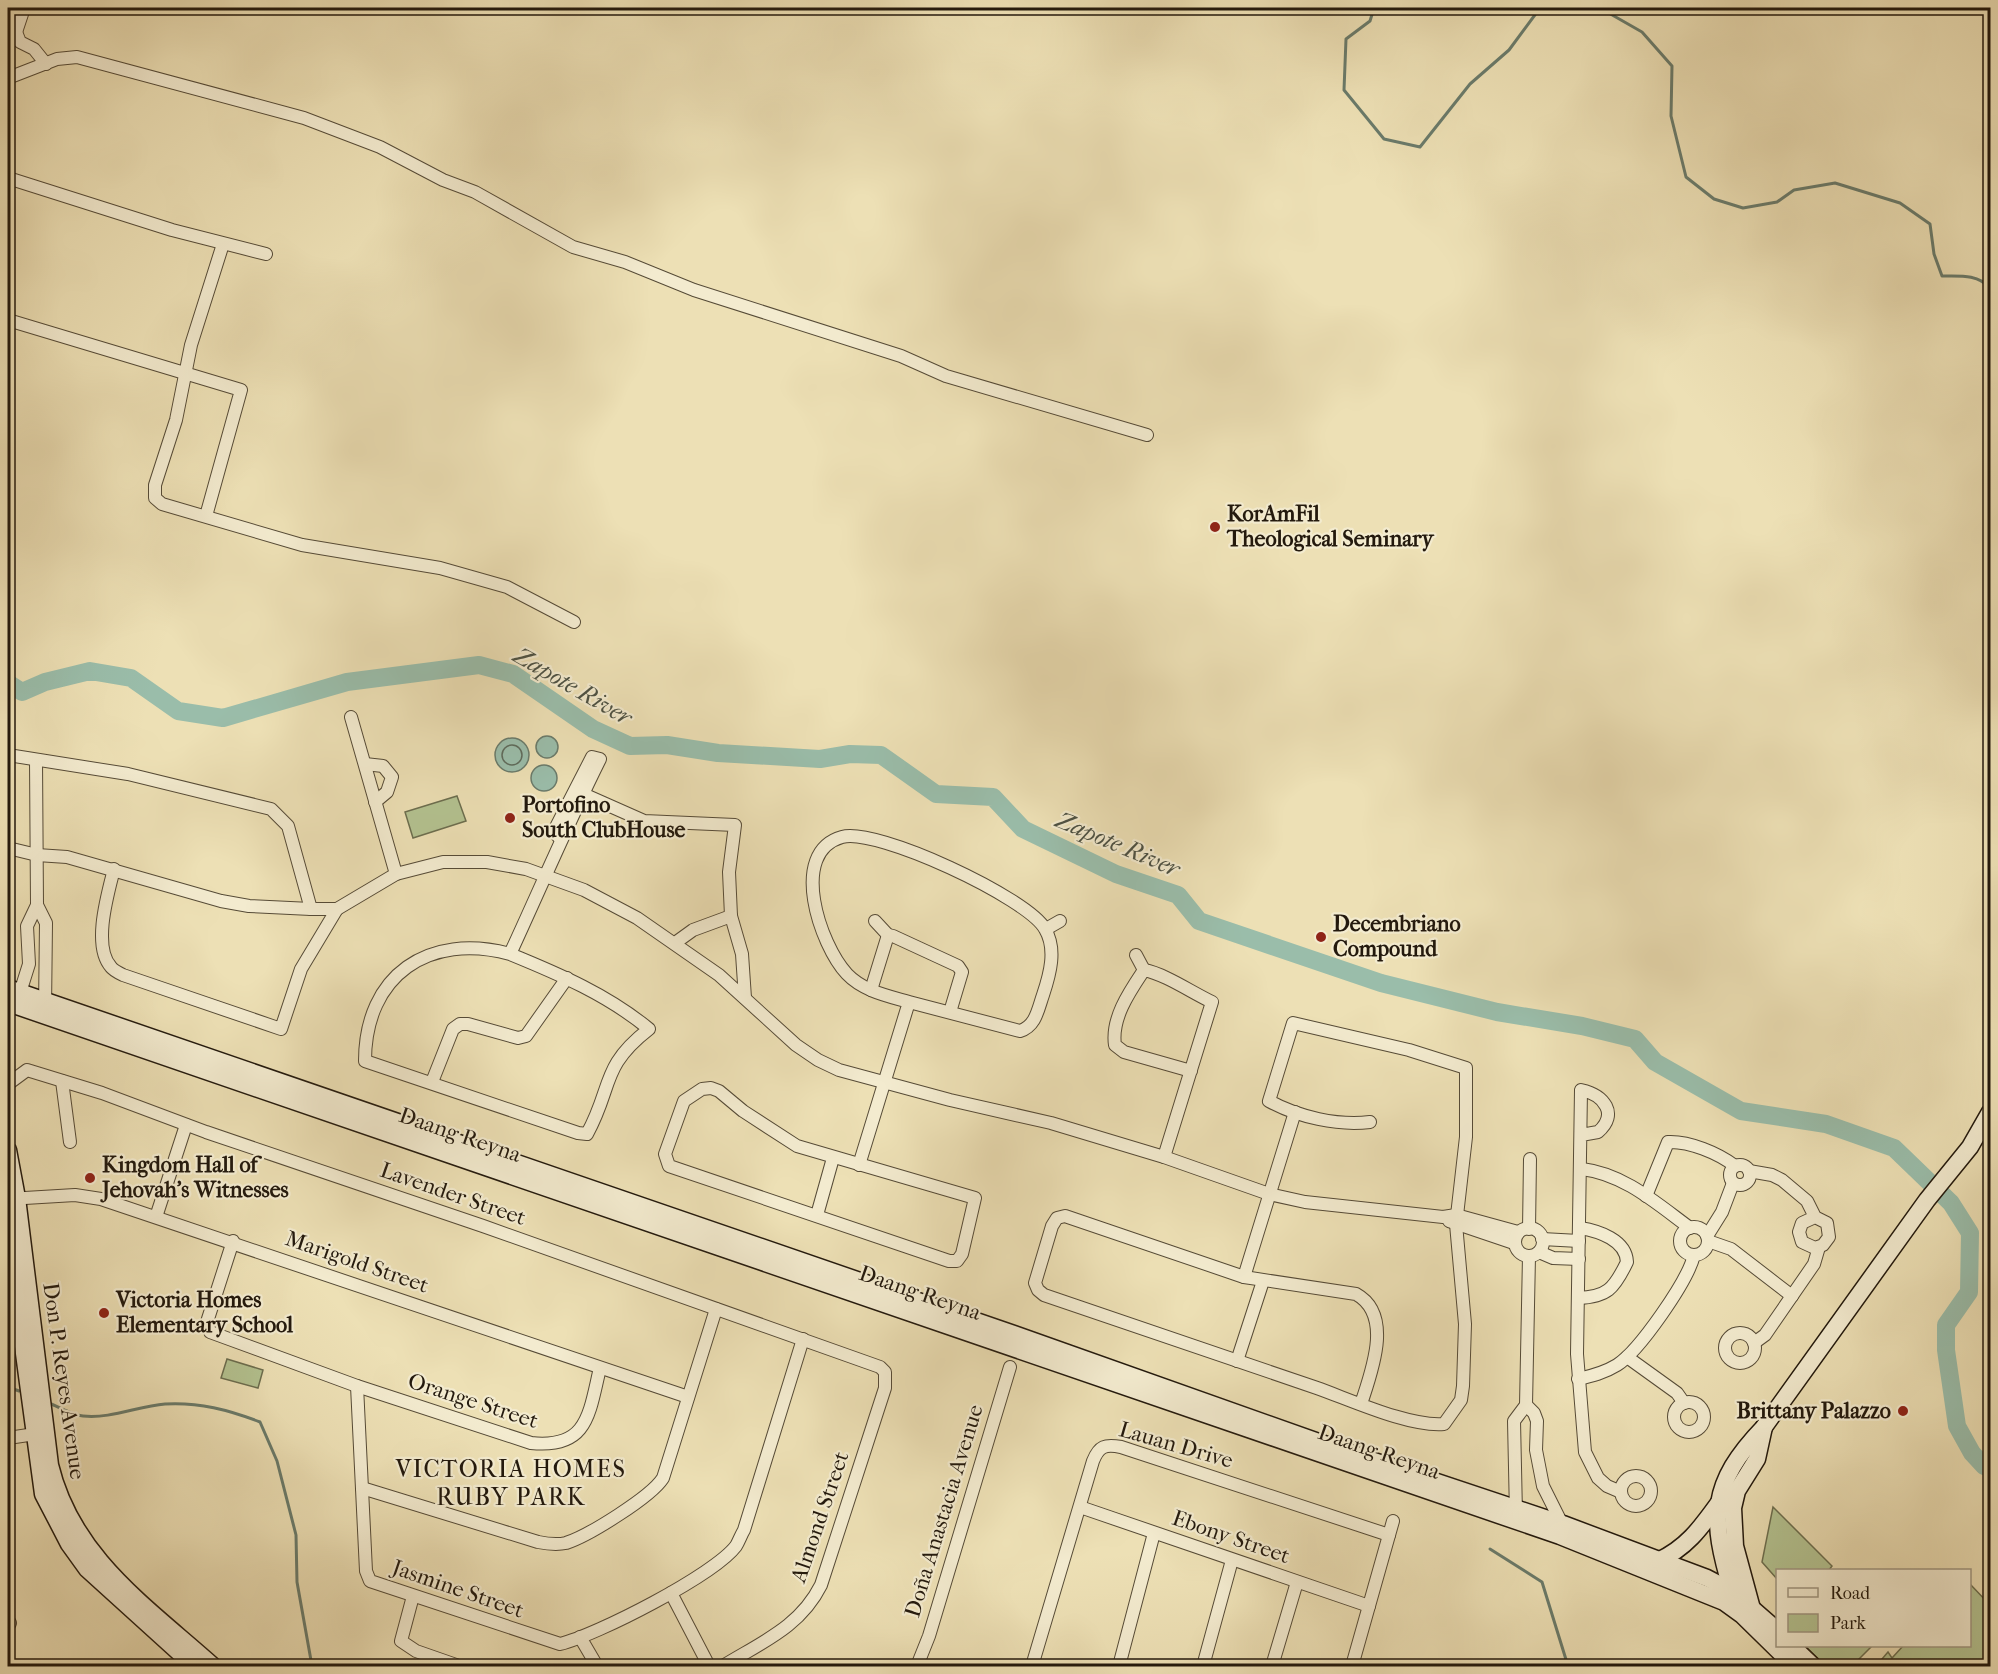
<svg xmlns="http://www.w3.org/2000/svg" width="1998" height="1674" viewBox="0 0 1998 1674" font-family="'IM FELL French Canon',serif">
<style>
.green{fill:#b4c391;stroke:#6c6e4f;stroke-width:1.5}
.water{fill:#9abdaa;stroke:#6a7b6b;stroke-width:1.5}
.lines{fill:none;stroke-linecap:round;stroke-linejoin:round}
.shore{stroke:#5e6b5c;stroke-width:1.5}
.stream{stroke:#6a7b6b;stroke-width:3}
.river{stroke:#9abdaa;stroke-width:18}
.street-casing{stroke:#564b37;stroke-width:14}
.secondary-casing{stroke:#23190d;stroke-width:19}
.street{stroke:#f3ebcf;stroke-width:12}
.secondary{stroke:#f3ebcf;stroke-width:16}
.poi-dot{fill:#8f2418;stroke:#f3ebcf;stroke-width:2}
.labels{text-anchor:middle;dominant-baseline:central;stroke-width:4.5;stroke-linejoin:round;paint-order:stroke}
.poi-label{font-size:22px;font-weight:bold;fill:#23190d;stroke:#f3ebcf;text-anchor:start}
.street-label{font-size:22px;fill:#23190d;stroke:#f3ebcf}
.water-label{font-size:24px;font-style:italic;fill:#4d5244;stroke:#f3ebcf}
.neighbourhood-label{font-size:24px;letter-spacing:1.5px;fill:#23190d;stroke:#f3ebcf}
</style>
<rect width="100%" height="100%" fill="#ede0b5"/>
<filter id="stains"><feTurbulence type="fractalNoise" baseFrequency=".00333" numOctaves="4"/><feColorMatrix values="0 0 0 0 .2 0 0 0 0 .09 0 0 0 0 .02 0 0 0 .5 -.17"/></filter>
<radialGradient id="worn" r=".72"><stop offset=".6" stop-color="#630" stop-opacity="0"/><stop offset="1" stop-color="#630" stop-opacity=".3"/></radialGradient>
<g class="green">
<polygon points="457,796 466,821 413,838 405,812"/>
<polygon points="227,1359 263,1370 258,1388 221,1378"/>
<polygon points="1773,1507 1832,1566 1829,1570 1778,1570 1777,1579 1762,1562"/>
<polygon points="1970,1584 1990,1605 1990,1666 1876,1666 1888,1652 1892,1658 1903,1646 1970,1646"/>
<polygon points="1805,1646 1872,1646 1852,1666 1825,1666"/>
</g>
<g class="water">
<circle cx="547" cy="747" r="11"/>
<circle cx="512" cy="755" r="17"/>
<circle cx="544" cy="778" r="13"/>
</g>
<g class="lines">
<circle class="shore" cx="512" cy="755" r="10"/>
<g class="stream">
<polyline points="1374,8 1370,21 1346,39 1344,90 1384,139 1420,147 1470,84 1509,50 1540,8"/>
<path d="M1600,8L1642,32L1672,66L1671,116L1686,177L1714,199L1743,208L1777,202L1794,190L1835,183L1900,203L1930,224L1934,254L1942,276C1960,276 1978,274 1990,288"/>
<polyline points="8,1387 19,1391"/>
<path d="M49,1403C59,1407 72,1415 83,1416C111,1419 138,1406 165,1404C199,1402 229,1410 260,1422L277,1461L296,1535L297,1582L312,1666"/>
<polyline points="1490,1549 1542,1582 1568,1666"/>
</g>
<polyline class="river" points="8,683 22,692 45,682 90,671 131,678 178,711 223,718 347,682 479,665 513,674 593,729 630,746 667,745 718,753 820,759 850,754 881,755 936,794 993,797 1023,829 1116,874 1178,895 1199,921 1381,983 1497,1012 1582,1026 1635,1039 1655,1062 1741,1111 1826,1124 1894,1148 1951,1203 1970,1233 1969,1292 1946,1325 1946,1350 1957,1426 1972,1453 1984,1466 1990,1468"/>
<defs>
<g id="street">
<polyline points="8,23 16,32 20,42 34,49 46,64"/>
<polyline points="16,32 24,8"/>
<polyline points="8,78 57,59 77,57 304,118 380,147 443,180 475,192 573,247 625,262 694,290 901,356 946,376 1147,435"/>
<polyline points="8,178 172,230 266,254"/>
<polyline points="223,244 191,345 176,420 155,485 155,498 162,504 302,545 440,568 507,587 574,622"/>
<polyline points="8,320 241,390 206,516"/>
<polyline points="351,717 396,874"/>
<polyline points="8,755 128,774 271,809 288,826 311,909"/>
<polyline points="36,760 37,905 46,923 45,1009"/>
<polyline points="365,764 383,766 392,777 387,792 375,802"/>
<polyline points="583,794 644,821 735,825 729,872 731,916 742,954 745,998"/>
<polyline points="8,848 37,855 67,857 221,901 249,906 311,909 337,909 396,874 443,862 487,862 526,869 584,890 637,918 719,975 796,1045 818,1060 839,1070 950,1100 1051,1123 1164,1157 1269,1194 1305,1202 1443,1217 1456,1215 1518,1232"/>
<path d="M114,869C108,893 92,946 111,967C113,970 119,973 123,975L281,1029L301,969L337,909"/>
<polyline points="875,921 888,935"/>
<polyline points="1046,929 1060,921"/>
<polyline points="675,943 693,930 731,916"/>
<path d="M510,954C429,932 365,975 365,1061L578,1133L587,1134C613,1087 600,1067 649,1029C608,995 559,974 510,954C540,889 568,823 600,759L592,757L554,831L560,839"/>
<polyline points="1136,955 1144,970"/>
<polyline points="871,990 888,935 893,936 958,966 962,972 950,1012"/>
<polyline points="18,999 29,964 27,926 37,905"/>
<polyline points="62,1081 70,1142"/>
<polyline points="432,1082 453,1029 460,1024 468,1024 518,1038 526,1036 567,978"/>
<path d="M8,1084L27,1070L102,1093L206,1132L483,1226L880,1367L885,1372V1388L821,1585C800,1627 762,1642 723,1666"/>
<polygon points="711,1088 719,1091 743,1111 797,1146 975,1198 962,1254 957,1261 949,1261 669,1166 665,1154 684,1101 702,1089"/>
<path d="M1581,1135L1598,1132C1619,1114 1604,1095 1581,1090L1577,1354L1585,1452L1598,1478L1607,1486L1621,1492"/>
<path d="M1164,1157L1212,1002C1191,992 1165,974 1144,970C1130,991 1111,1018 1115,1045L1124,1052L1191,1071"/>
<circle cx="1740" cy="1175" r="10"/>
<path d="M859,1165L909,1002C888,996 863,991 847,974C820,945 788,852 842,837C876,827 1028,898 1045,929C1057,949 1050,974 1043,995C1038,1009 1036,1026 1020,1031L909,1002"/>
<path d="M1582,1169C1624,1174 1656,1203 1690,1228"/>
<polyline points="1749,1171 1772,1175 1782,1180 1807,1201 1815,1217 1827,1223 1829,1237 1823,1245 1815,1248 1802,1242 1799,1232 1802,1223 1815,1217"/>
<path d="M1646,1196L1668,1142C1689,1141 1718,1153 1735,1166"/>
<polyline points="8,1199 75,1195 101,1199 688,1397"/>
<polyline points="817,1215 833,1158"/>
<polyline points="156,1217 186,1125"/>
<polyline points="1449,1221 1514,1243"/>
<circle cx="1694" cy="1241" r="14"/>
<circle cx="1529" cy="1242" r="14"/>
<polyline points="1529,1229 1530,1159"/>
<polyline points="1707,1236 1722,1212 1733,1183"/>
<polyline points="1542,1239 1579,1241"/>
<path d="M233,1241L207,1322L210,1332L357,1386L531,1443C588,1449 589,1414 600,1368"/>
<polyline points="1708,1241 1731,1249 1792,1296"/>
<polyline points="1539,1252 1553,1258 1579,1259"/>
<polyline points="1244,1277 1295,1112"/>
<path d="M1578,1298C1607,1297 1614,1289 1627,1262C1626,1240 1599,1231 1580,1228"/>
<circle cx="1740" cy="1348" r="15"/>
<polyline points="1754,1343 1765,1335 1814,1264 1819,1247"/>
<polyline points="1627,1357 1677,1393 1684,1403"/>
<polyline points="1237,1361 1263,1281"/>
<path d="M1578,1379C1592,1376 1604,1373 1617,1365C1639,1351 1688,1281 1694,1255"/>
<path d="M357,1386L366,1571L370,1581L560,1644C597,1635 714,1575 736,1546C739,1541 741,1535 744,1530L803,1339"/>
<circle cx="1689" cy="1417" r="15"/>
<path d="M1361,1404C1371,1373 1394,1315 1356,1294L1244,1277L1065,1216L1057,1218L1052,1226L1035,1283L1038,1290L1044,1295C1135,1326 1226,1357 1317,1388C1351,1400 1409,1427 1444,1424L1461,1400L1463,1386L1465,1324L1456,1224L1466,1137V1068L1409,1050L1293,1023L1269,1101C1298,1117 1338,1126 1370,1122"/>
<polyline points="1526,1405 1534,1413 1537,1421 1536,1450 1543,1486 1563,1526"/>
<polyline points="8,1438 42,1433"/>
<circle cx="1636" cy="1491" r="15"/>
<path d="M362,1488L538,1542C548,1544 557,1545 566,1543C588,1536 651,1497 663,1478L716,1309"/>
<polyline points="1080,1507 1369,1606"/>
<polyline points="1516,1514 1514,1421 1526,1405 1529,1256"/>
<polyline points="671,1593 709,1666"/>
<polyline points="413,1596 401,1641 416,1651 459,1666"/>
<polyline points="8,1620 10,1623 8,1627"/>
<polyline points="580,1637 597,1666"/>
<polyline points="917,1666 929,1636 1010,1367"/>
<path d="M1032,1666L1093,1461C1099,1446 1105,1444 1121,1447L1389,1535"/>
<polyline points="1119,1666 1154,1533"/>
<polyline points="1203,1666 1232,1560"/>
<polyline points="1272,1666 1297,1582"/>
<polyline points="1352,1666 1393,1521"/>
</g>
<g id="secondary">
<polyline points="8,988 1014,1334 1344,1451 1563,1524 1707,1578 1732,1591 1778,1631"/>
<polyline points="8,1003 1560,1536 1724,1602 1742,1615 1794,1666"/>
<path d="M8,1150L17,1198L50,1465C72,1557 146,1606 213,1666"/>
<polyline points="8,1235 43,1494 69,1544 87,1569 194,1666"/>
<path d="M1658,1561C1686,1548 1700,1529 1718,1504"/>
<path d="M1728,1596L1732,1591C1710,1518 1709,1484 1764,1427L1927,1200L1970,1147L1990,1112"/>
<polyline points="1751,1605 1735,1546 1733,1508 1737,1491 1757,1459 1764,1427"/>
<polyline points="1792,1646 1813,1666"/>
</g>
</defs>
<use href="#street" class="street-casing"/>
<use href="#secondary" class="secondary-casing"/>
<use href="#street" class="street"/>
<use href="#secondary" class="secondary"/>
</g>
<g class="poi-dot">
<circle cx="1215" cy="527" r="6"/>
<circle cx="510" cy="818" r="6"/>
<circle cx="1321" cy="937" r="6"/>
<circle cx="90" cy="1178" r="6"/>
<circle cx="104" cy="1313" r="6"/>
<circle cx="1903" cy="1411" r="6"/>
</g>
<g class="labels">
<g class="poi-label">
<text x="1227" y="514">KorAmFil<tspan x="1227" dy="25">Theological Seminary</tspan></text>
<text x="522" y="805">Portofino<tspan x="522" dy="25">South ClubHouse</tspan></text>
<text x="1333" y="924">Decembriano<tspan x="1333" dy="25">Compound</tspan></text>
<text x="102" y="1165">Kingdom Hall of<tspan x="102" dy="25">Jehovah's Witnesses</tspan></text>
<text x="116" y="1300">Victoria Homes<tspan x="116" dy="25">Elementary School</tspan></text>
<text x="1891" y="1411" text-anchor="end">Brittany Palazzo</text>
</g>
<g class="street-label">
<text transform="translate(460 1135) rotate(19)">Daang Reyna</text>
<text transform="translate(453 1194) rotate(19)">Lavender Street</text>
<text transform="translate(357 1262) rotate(19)">Marigold Street</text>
<text transform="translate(920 1293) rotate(19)">Daang Reyna</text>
<text transform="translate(64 1381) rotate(82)">Don P. Reyes Avenue</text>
<text transform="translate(473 1401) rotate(18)">Orange Street</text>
<text transform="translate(1176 1445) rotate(16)">Lauan Drive</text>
<text transform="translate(1379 1452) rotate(19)">Daang Reyna</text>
<text transform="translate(944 1511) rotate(-73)">Doña Anastacia Avenue</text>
<text transform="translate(820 1517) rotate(-71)">Almond Street</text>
<text transform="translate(1231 1537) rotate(19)">Ebony Street</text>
<text transform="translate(458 1589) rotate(19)">Jasmine Street</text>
</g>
<g class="water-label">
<text transform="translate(573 686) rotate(30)">Zapote River</text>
<text transform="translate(1118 844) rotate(23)">Zapote River</text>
</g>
<g class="neighbourhood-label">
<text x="511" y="1469">VICTORIA HOMES<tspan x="511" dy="28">RUBY PARK</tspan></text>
</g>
</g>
<rect width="1998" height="1674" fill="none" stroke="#ede0b5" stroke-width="30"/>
<rect x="9" y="9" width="1980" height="1656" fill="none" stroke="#23190d" stroke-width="3"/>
<rect x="15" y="15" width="1968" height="1644" fill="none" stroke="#23190d" stroke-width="1.5"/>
<rect x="1776" y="1569" width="195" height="78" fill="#f3ebcf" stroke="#a09781" stroke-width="1.5"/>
<rect x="1788" y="1588" width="30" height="9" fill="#f3ebcf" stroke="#a09781" stroke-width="1.5"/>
<text x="1830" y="1599" font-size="18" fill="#23190d">Road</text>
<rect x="1788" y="1614" width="30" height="18" fill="#b4c391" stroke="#a09781" stroke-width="1.5"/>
<text x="1830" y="1629" font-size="18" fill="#23190d">Park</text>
<rect width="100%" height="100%" filter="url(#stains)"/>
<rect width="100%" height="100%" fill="url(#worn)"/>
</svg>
